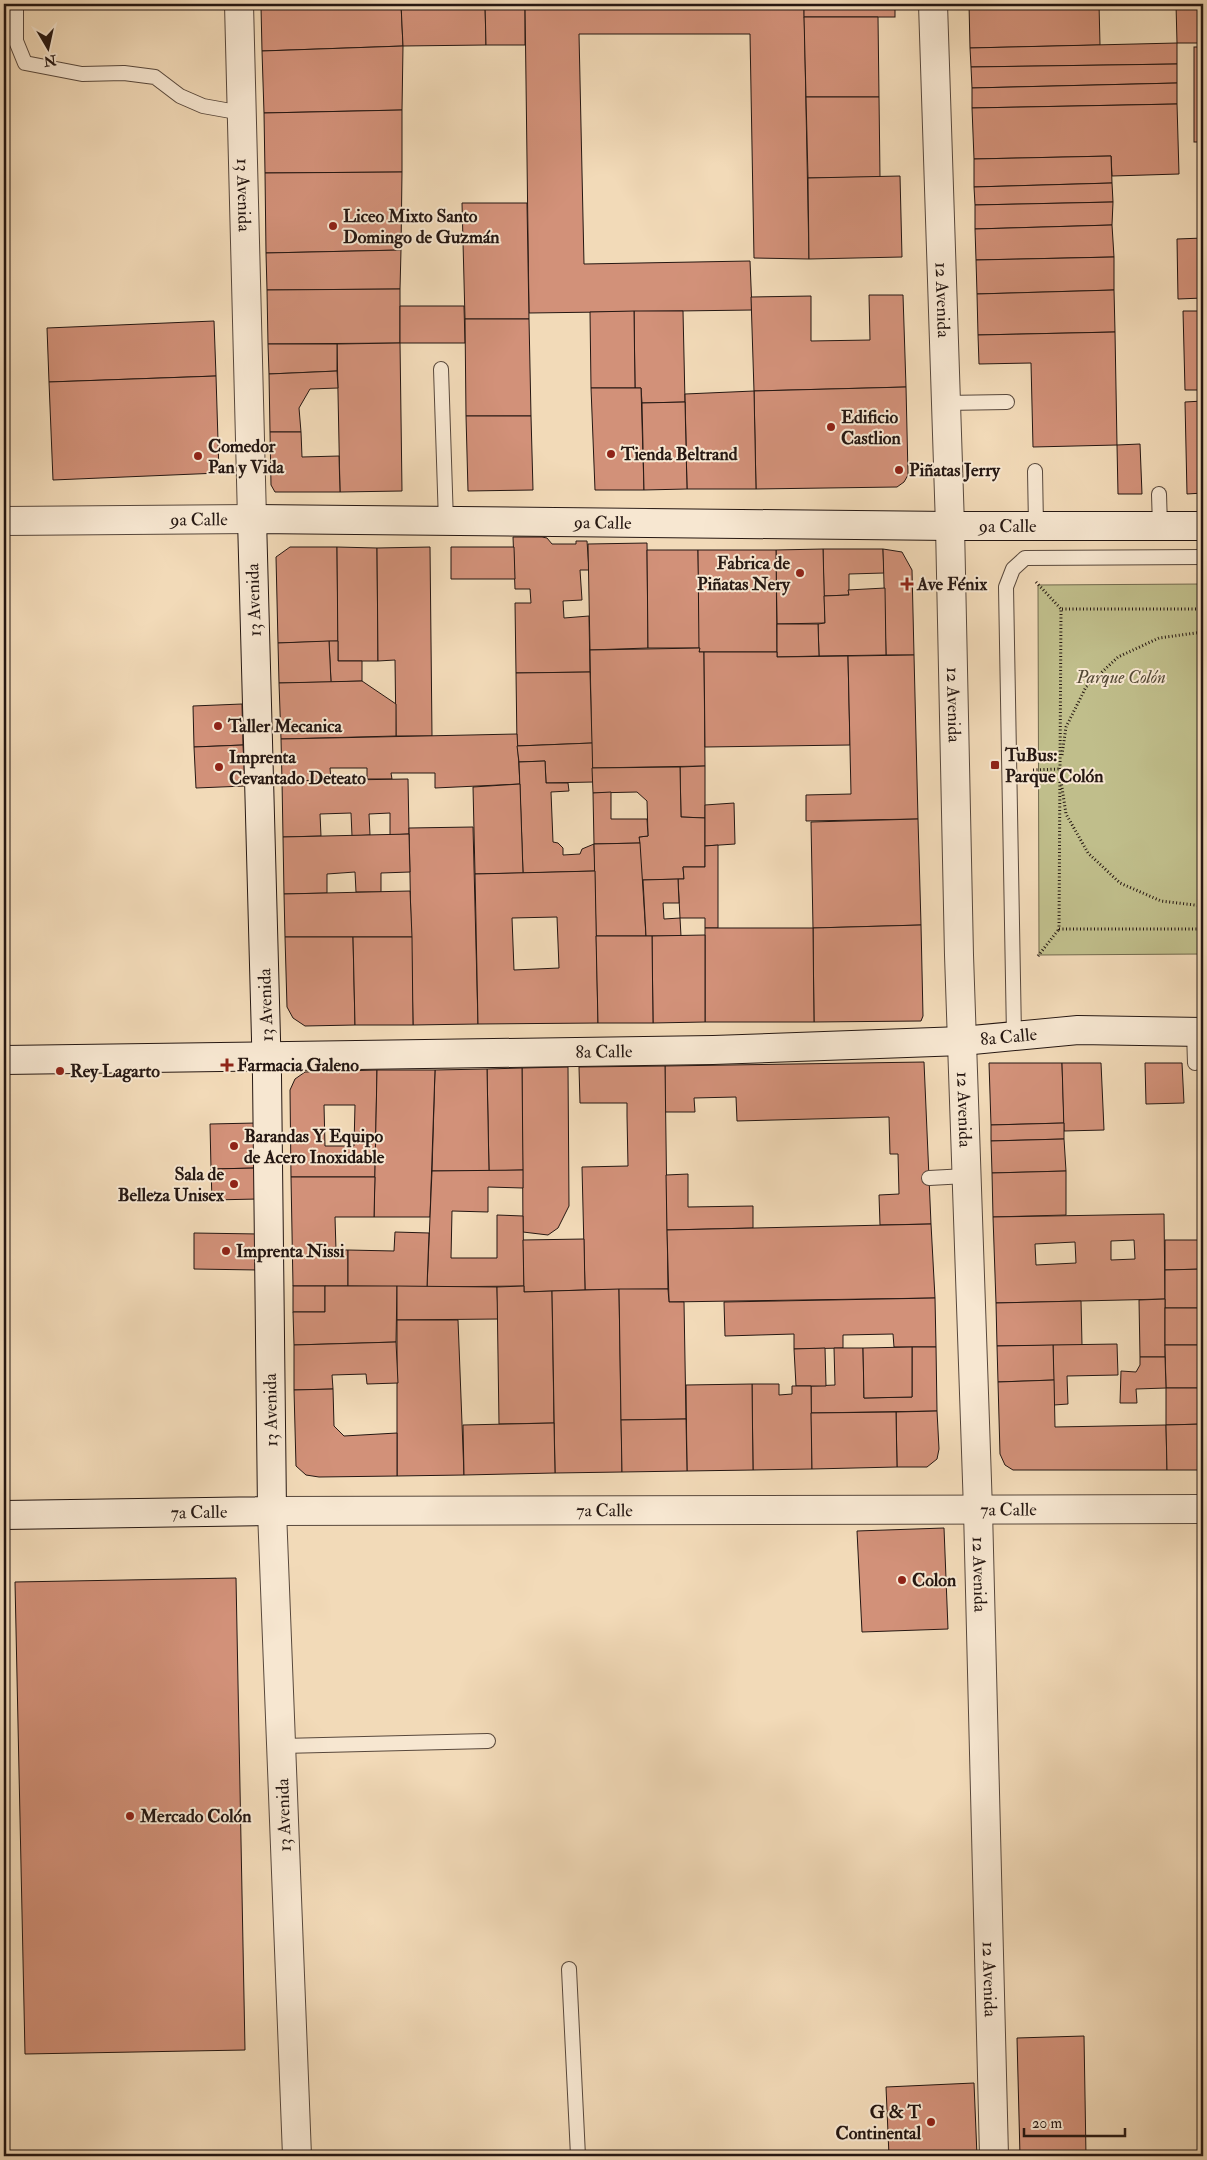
<svg xmlns="http://www.w3.org/2000/svg" width="1207" height="2160" viewBox="0 0 1207 2160" font-family="'IM FELL Double Pica',serif">
<style>
.green{fill:#c0be8b;stroke:#726a4e}
.building{fill:#d29179;stroke:#251712;fill-rule:evenodd}
.lines{fill:none;stroke-linecap:round;stroke-linejoin:round}
.service-casing{stroke:#58483c;stroke-width:16}
.minor-casing{stroke:#58483c;stroke-width:30}
.tertiary-casing{stroke:#58483c;stroke-width:30}
.secondary-casing{stroke:#251712;stroke-width:30}
.path{stroke:#251712;stroke-width:3;stroke-dasharray:1 2.5;stroke-linecap:butt}
.service{stroke:#f7e7d1;stroke-width:14}
.minor{stroke:#f7e7d1;stroke-width:28}
.tertiary{stroke:#f7e7d1;stroke-width:28}
.secondary{stroke:#f7e7d1;stroke-width:28}
.poi-dot{fill:#8f2418;stroke:#f7e7d1;stroke-width:2}
.labels{text-anchor:middle;dominant-baseline:central;stroke-width:4;stroke-linejoin:round;paint-order:stroke}
.street-label{font-size:18px;fill:#251712;stroke:#f7e7d1}
.poi-label{font-size:18px;font-weight:bold;fill:#251712;stroke:#f7e7d1;text-anchor:start}
.park-label{font-size:18px;font-style:italic;fill:#544936;stroke:#f7e7d1}
</style>
<rect width="100%" height="100%" fill="#f2dab8"/>
<filter id="stains"><feTurbulence type="fractalNoise" baseFrequency=".004" numOctaves="4"/><feColorMatrix values="0 0 0 0 .2 0 0 0 0 .09 0 0 0 0 .02 0 0 0 .5 -.17"/></filter>
<radialGradient id="worn" r=".72"><stop offset=".6" stop-color="#630" stop-opacity="0"/><stop offset="1" stop-color="#630" stop-opacity=".3"/></radialGradient>
<polygon class="green" points="1203,584 1203,954 1039,955 1038,585"/>
<g class="building">
<polygon points="261,4 319,4 319,5 261,7"/>
<polygon points="319,4 353,4 319,5"/>
<polygon points="353,4 401,4 403,46 262,51 261,7"/>
<polygon points="401,4 485,4 486,45 403,46"/>
<polygon points="485,4 525,4 525,45 486,45"/>
<polygon points="525,4 804,4 809,259 754,258 750,34 579,34 584,264 750,261 752,310 529,313"/>
<rect x="804" y="4" width="91" height="13"/>
<polygon points="969,4 1099,4 1100,45 970,48"/>
<polygon points="1176,4 1203,4 1203,43 1177,43"/>
<polygon points="804,17 878,17 879,97 806,97"/>
<polygon points="1177,43 1177,64 971,67 970,48"/>
<polygon points="403,46 402,110 264,113 262,51"/>
<rect x="1194" y="47" width="9" height="95"/>
<polygon points="1177,64 1177,83 972,88 971,67"/>
<polygon points="1177,83 1177,104 972,108 972,88"/>
<polygon points="806,97 879,97 880,177 808,178"/>
<polygon points="1177,104 1179,174 1112,176 1111,156 974,159 972,108"/>
<polygon points="402,110 402,172 265,173 264,113"/>
<polygon points="1111,156 1112,183 974,187 974,159"/>
<polygon points="402,172 401,250 266,253 265,173"/>
<polygon points="900,176 902,257 809,259 808,178"/>
<polygon points="1112,183 1113,202 975,205 974,187"/>
<polygon points="1113,202 1112,225 975,229 975,205"/>
<polygon points="462,203 527,203 529,319 465,319"/>
<polygon points="1112,225 1114,257 976,260 975,229"/>
<polygon points="1203,238 1203,298 1178,299 1177,239"/>
<polygon points="401,250 400,289 267,290 266,253"/>
<polygon points="1114,257 1114,290 977,294 976,260"/>
<polygon points="400,289 400,343 268,344 267,290"/>
<polygon points="1114,290 1115,332 978,335 977,294"/>
<polygon points="869,295 903,295 906,387 754,391 751,297 811,296 811,341 870,340"/>
<polygon points="400,306 464,306 465,343 400,343"/>
<polygon points="634,311 683,311 685,402 642,403 641,388 635,388"/>
<polygon points="634,311 635,388 591,388 590,312"/>
<polygon points="1183,311 1203,311 1203,390 1185,390"/>
<polygon points="465,319 529,319 531,416 466,416"/>
<polygon points="214,321 216,376 49,382 47,328"/>
<polygon points="1115,332 1117,445 1033,447 1031,363 979,364 978,335"/>
<polygon points="400,343 402,491 340,492 337,344"/>
<polygon points="268,344 337,344 337,371 269,374"/>
<polygon points="337,371 338,388 310,389 299,408 301,432 270,432 269,374"/>
<polygon points="216,376 219,473 53,480 49,382"/>
<polygon points="906,387 908,475 904,482 897,487 756,489 754,391"/>
<polygon points="591,388 641,388 644,490 595,490"/>
<polygon points="754,391 756,489 687,489 685,394"/>
<polygon points="1203,401 1203,493 1187,494 1185,402"/>
<polygon points="685,402 687,489 644,490 642,403"/>
<polygon points="466,416 531,416 533,490 468,491"/>
<polygon points="270,432 301,432 302,457 339,456 340,492 275,492 271,485"/>
<polygon points="1140,444 1142,494 1118,494 1117,445"/>
<polygon points="513,537 542,537 547,538 552,544 576,544 576,541 587,541 589,570 580,570 582,600 563,601 564,618 589,616 590,672 516,673 515,603 531,603 530,589 515,589"/>
<polygon points="647,543 648,648 590,650 588,544"/>
<polygon points="290,547 337,547 338,641 278,643 276,557"/>
<polygon points="337,547 377,548 378,661 338,661"/>
<polygon points="430,547 432,736 396,736 395,660 378,661 377,548"/>
<polygon points="451,547 514,547 515,579 451,579"/>
<polygon points="823,549 883,549 884,573 849,574 849,595 824,596"/>
<polygon points="823,549 825,623 777,624 776,550"/>
<polygon points="883,549 902,552 912,570 914,655 886,655"/>
<polygon points="647,550 698,550 700,648 648,648"/>
<polygon points="698,550 776,550 777,652 699,652"/>
<polygon points="885,588 886,655 819,656 818,624 825,623 824,596 849,595 848,590"/>
<polygon points="777,624 818,624 819,656 777,657"/>
<polygon points="329,641 338,641 338,661 362,661 362,681 331,682"/>
<polygon points="329,641 331,682 279,683 278,643"/>
<polygon points="700,648 699,652 704,652 705,766 592,768 590,650"/>
<polygon points="704,652 777,652 777,657 848,656 850,745 705,747"/>
<polygon points="914,655 918,819 806,821 806,795 851,794 848,656"/>
<polygon points="590,672 592,743 517,746 516,673"/>
<polygon points="362,681 396,704 396,736 281,739 279,683"/>
<polygon points="242,704 243,745 194,747 193,706"/>
<polygon points="517,734 520,784 435,788 435,773 391,773 392,779 367,779 367,768 330,768 331,780 282,781 281,739"/>
<polygon points="592,743 593,782 546,783 545,761 519,762 517,746"/>
<polygon points="243,745 245,786 196,788 194,747"/>
<polygon points="545,761 546,783 568,783 569,791 551,792 553,842 558,843 563,848 563,855 580,854 582,849 594,844 595,871 523,873 519,762"/>
<polygon points="705,766 705,818 681,817 680,767"/>
<polygon points="680,767 681,817 705,818 705,867 683,867 684,879 641,880 639,837 648,836 647,801 637,792 593,793 592,768"/>
<polygon points="408,779 409,834 390,835 390,813 369,814 370,835 352,836 351,813 320,814 321,836 283,837 282,781"/>
<polygon points="520,784 523,873 475,874 473,787"/>
<polygon points="611,792 611,819 647,819 648,836 639,837 640,843 594,844 593,793"/>
<polygon points="734,803 735,844 705,846 705,805"/>
<polygon points="918,819 921,925 813,928 811,822"/>
<polygon points="473,827 478,1024 413,1025 409,828"/>
<polygon points="409,834 410,872 381,873 381,892 356,892 355,872 327,874 327,893 284,894 283,837"/>
<polygon points="640,843 646,936 596,936 594,844"/>
<polygon points="718,845 718,928 705,928 705,918 680,918 678,879 684,879 683,867 705,867 705,846"/>
<path d="M595,871L598,1023L478,1024L475,874ZM557,917L559,968L514,970L512,918Z"/>
<polygon points="678,879 679,903 663,903 664,919 680,918 681,936 646,936 643,880"/>
<polygon points="410,891 412,937 285,937 284,894"/>
<polygon points="921,925 923,1016 921,1021 814,1022 813,928"/>
<polygon points="705,928 813,928 814,1022 705,1022"/>
<polygon points="705,935 705,1022 653,1023 652,936"/>
<polygon points="596,936 652,936 653,1023 598,1023"/>
<polygon points="285,937 353,937 355,1025 305,1026 293,1018 287,1007"/>
<polygon points="353,937 412,937 413,1025 355,1025"/>
<polygon points="924,1062 931,1224 880,1225 879,1195 899,1194 898,1154 890,1154 889,1117 737,1121 736,1097 694,1098 695,1112 665,1112 665,1066"/>
<polygon points="989,1063 1062,1063 1064,1123 991,1125"/>
<polygon points="1062,1063 1101,1063 1104,1130 1064,1131"/>
<polygon points="1145,1063 1182,1063 1184,1103 1146,1104"/>
<polygon points="665,1066 668,1289 585,1290 582,1167 628,1166 627,1116 627,1103 580,1103 579,1067"/>
<polygon points="568,1067 569,1206 558,1228 548,1235 523,1232 522,1068"/>
<polygon points="522,1068 523,1170 489,1171 487,1069"/>
<polygon points="487,1069 489,1171 432,1171 435,1070"/>
<path d="M377,1070L375,1177H291L290,1090L295,1079L305,1072ZM324,1105H355L354,1146H325Z"/>
<polygon points="377,1070 435,1070 430,1217 374,1217"/>
<polygon points="256,1123 257,1168 211,1169 210,1124"/>
<polygon points="1064,1123 1064,1139 991,1141 991,1125"/>
<polygon points="1064,1139 1066,1171 992,1173 991,1141"/>
<polygon points="257,1168 258,1199 212,1200 211,1169"/>
<polygon points="523,1170 523,1188 488,1187 488,1212 452,1211 451,1258 497,1258 497,1215 523,1216 524,1286 427,1287 432,1171"/>
<polygon points="1066,1171 1066,1215 993,1217 992,1173"/>
<polygon points="688,1174 688,1207 753,1206 753,1228 667,1230 666,1175"/>
<polygon points="291,1177 375,1177 374,1217 335,1217 336,1250 348,1250 348,1286 293,1286"/>
<path d="M1164,1214L1165,1299L996,1303L993,1217ZM1134,1240L1135,1259L1111,1260V1241ZM1075,1242L1076,1263L1036,1265L1035,1244Z"/>
<polygon points="931,1224 935,1298 669,1302 667,1230"/>
<polygon points="395,1232 429,1233 427,1287 348,1286 348,1250 394,1251"/>
<polygon points="194,1233 259,1234 258,1270 194,1269"/>
<polygon points="584,1239 585,1290 524,1292 523,1240"/>
<polygon points="1165,1240 1203,1240 1203,1269 1165,1270"/>
<polygon points="1203,1269 1203,1308 1165,1308 1165,1270"/>
<rect x="293" y="1286" width="32" height="26"/>
<polygon points="325,1286 397,1286 396,1342 294,1345 293,1312 325,1312"/>
<polygon points="397,1286 497,1287 498,1319 397,1320"/>
<polygon points="524,1286 524,1292 552,1291 554,1423 499,1424 497,1287"/>
<polygon points="619,1289 622,1472 555,1473 552,1291"/>
<polygon points="619,1289 668,1289 669,1302 684,1302 686,1419 621,1420"/>
<polygon points="935,1298 936,1347 894,1347 893,1334 843,1335 843,1348 794,1349 794,1334 725,1336 724,1302"/>
<polygon points="1165,1299 1165,1357 1140,1357 1139,1300"/>
<polygon points="1081,1301 1082,1345 997,1346 996,1303"/>
<rect x="1165" y="1308" width="38" height="37"/>
<polygon points="397,1320 458,1320 464,1475 397,1476"/>
<polygon points="396,1342 398,1383 367,1384 366,1374 332,1375 333,1389 294,1390 294,1345"/>
<polygon points="1117,1344 1118,1375 1067,1376 1068,1404 1054,1405 1053,1345"/>
<polygon points="1053,1345 1054,1380 998,1382 997,1346"/>
<polygon points="1165,1345 1203,1345 1203,1388 1166,1388"/>
<polygon points="912,1347 936,1347 937,1411 811,1413 811,1386 835,1385 834,1348 863,1348 864,1398 912,1397"/>
<polygon points="912,1347 912,1397 864,1398 863,1348"/>
<polygon points="825,1348 826,1386 796,1386 794,1349"/>
<polygon points="1140,1357 1165,1357 1166,1388 1136,1389 1137,1403 1120,1403 1121,1371 1136,1372 1140,1365"/>
<polygon points="1054,1380 1055,1427 1166,1425 1167,1470 1013,1470 1005,1465 1000,1454 998,1382"/>
<polygon points="752,1384 779,1384 779,1395 792,1394 792,1386 811,1386 812,1469 753,1470"/>
<polygon points="752,1384 753,1470 687,1471 686,1385"/>
<polygon points="1166,1388 1203,1388 1203,1424 1166,1425"/>
<polygon points="333,1389 334,1426 344,1436 397,1433 397,1476 319,1477 306,1475 296,1466 294,1390"/>
<polygon points="937,1411 939,1449 937,1459 927,1467 897,1467 896,1412"/>
<polygon points="896,1412 897,1467 812,1469 811,1413"/>
<polygon points="686,1419 687,1471 622,1472 621,1420"/>
<polygon points="554,1423 555,1473 464,1475 463,1425"/>
<polygon points="1203,1424 1203,1470 1167,1470 1166,1425"/>
<polygon points="944,1528 948,1629 862,1632 857,1531"/>
<polygon points="236,1578 245,2050 25,2054 15,1582"/>
<polygon points="1084,2036 1086,2156 1020,2156 1017,2038"/>
<polygon points="974,2083 977,2156 889,2156 886,2087"/>
</g>
<g class="lines">
<defs>
<g id="service">
<polyline points="16,4 16,41 25,63 82,74 124,73 155,77 180,96 203,106 242,113"/>
<polyline points="441,369 446,522"/>
<polyline points="945,403 1007,402"/>
<polyline points="1035,471 1036,525"/>
<polyline points="1159,494 1160,526"/>
<polyline points="1194,1031 1195,1063"/>
<polyline points="1014,1036 1006,587 1013,569 1025,558 1203,557"/>
<polyline points="929,1178 966,1176"/>
<polyline points="282,1746 488,1741"/>
<polyline points="569,1969 578,2156"/>
</g>
<g id="minor">
<path id="s1" d="M239,4L252,519"/>
<path id="s2" d="M297,2156L272,1511L1203,1509"/>
</g>
<g id="tertiary">
<path id="s3" d="M933,4L950,526L959,955L978,1510L994,2156"/>
<path id="s4" d="M4,521L252,519"/>
</g>
<g id="secondary">
<path id="s5" d="M4,1060L713,1050L962,1041L1078,1030L1203,1032"/>
<path id="s6" d="M4,1515L272,1511L267,1076L252,519L950,526H1203"/>
</g>
</defs>
<use href="#service" class="service-casing"/>
<use href="#minor" class="minor-casing"/>
<use href="#tertiary" class="tertiary-casing"/>
<use href="#secondary" class="secondary-casing"/>
<g class="path">
<polyline points="1036,582 1061,609"/>
<polyline points="1203,609 1061,609 1059,929 1203,929"/>
<polyline points="1062,755 1066,727 1086,687 1118,657 1159,638 1203,632"/>
<polyline points="1033,770 1060,769"/>
<polyline points="1061,781 1066,814 1088,853 1120,883 1161,901 1203,906"/>
<polyline points="1038,956 1059,929"/>
</g>
<use href="#service" class="service"/>
<use href="#minor" class="minor"/>
<use href="#tertiary" class="tertiary"/>
<use href="#secondary" class="secondary"/>
</g>
<g class="poi-dot">
<circle cx="333" cy="226" r="5"/>
<circle cx="831" cy="427" r="5"/>
<circle cx="611" cy="454" r="5"/>
<circle cx="198" cy="456" r="5"/>
<circle cx="899" cy="470" r="5"/>
<circle cx="800" cy="573" r="5"/>
<path d="M904.5 576.5h5v5h5v5h-5v5h-5v-5h-5v-5h5z"/>
<circle cx="218" cy="726" r="5"/>
<rect x="990" y="760" width="10" height="10" rx="2.5"/>
<circle cx="219" cy="767" r="5"/>
<path d="M224.5 1057.5h5v5h5v5h-5v5h-5v-5h-5v-5h5z"/>
<circle cx="60" cy="1071" r="5"/>
<circle cx="234" cy="1146" r="5"/>
<circle cx="234" cy="1184" r="5"/>
<circle cx="226" cy="1251" r="5"/>
<circle cx="902" cy="1580" r="5"/>
<circle cx="130" cy="1816" r="5"/>
<circle cx="931" cy="2122" r="5"/>
</g>
<g class="labels">
<g class="street-label">
<text stroke="none"><textPath href="#s1" startOffset="191">13 Avenida</textPath></text>
<text stroke="none"><textPath href="#s3" startOffset="296">12 Avenida</textPath></text>
<text stroke="none"><textPath href="#s4" startOffset="195">9a Calle</textPath></text>
<text stroke="none"><textPath href="#s6" startOffset="1611">9a Calle</textPath></text>
<text stroke="none"><textPath href="#s6" startOffset="2016">9a Calle</textPath></text>
<text transform="translate(254 600) rotate(-92)">13 Avenida</text>
<text stroke="none"><textPath href="#s3" startOffset="701">12 Avenida</textPath></text>
<text transform="translate(266 1005) rotate(-92)">13 Avenida</text>
<text stroke="none"><textPath href="#s5" startOffset="1005">8a Calle</textPath></text>
<text stroke="none"><textPath href="#s5" startOffset="600">8a Calle</textPath></text>
<text stroke="none"><textPath href="#s3" startOffset="1106">12 Avenida</textPath></text>
<text transform="translate(271 1410) rotate(-91)">13 Avenida</text>
<text stroke="none"><textPath href="#s2" startOffset="978">7a Calle</textPath></text>
<text stroke="none"><textPath href="#s2" startOffset="1382">7a Calle</textPath></text>
<text stroke="none"><textPath href="#s6" startOffset="195">7a Calle</textPath></text>
<text stroke="none"><textPath href="#s3" startOffset="1571">12 Avenida</textPath></text>
<text transform="translate(284 1815) rotate(-92)">13 Avenida</text>
<text stroke="none"><textPath href="#s3" startOffset="1976">12 Avenida</textPath></text>
</g>
<g class="poi-label">
<text x="343" y="216">Liceo Mixto Santo<tspan x="343" dy="21">Domingo de Guzmán</tspan></text>
<text x="841" y="417">Edificio<tspan x="841" dy="21">Castlion</tspan></text>
<text x="208" y="446">Comedor<tspan x="208" dy="21">Pan y Vida</tspan></text>
<text x="621" y="454">Tienda Beltrand</text>
<text x="909" y="470">Piñatas Jerry</text>
<text x="790" y="563" text-anchor="end">Fabrica de<tspan x="790" dy="21">Piñatas Nery</tspan></text>
<text x="917" y="584">Ave Fénix</text>
<text x="228" y="726">Taller Mecanica</text>
<text x="1005" y="755">TuBus:<tspan x="1005" dy="21">Parque Colón</tspan></text>
<text x="229" y="757">Imprenta<tspan x="229" dy="21">Cevantado Deteato</tspan></text>
<text x="237" y="1065">Farmacia Galeno</text>
<text x="70" y="1071">Rey Lagarto</text>
<text x="244" y="1136">Barandas Y Equipo<tspan x="244" dy="21">de Acero Inoxidable</tspan></text>
<text x="224" y="1174" text-anchor="end">Sala de<tspan x="224" dy="21">Belleza Unisex</tspan></text>
<text x="236" y="1251">Imprenta Nissi</text>
<text x="912" y="1580">Colon</text>
<text x="140" y="1816">Mercado Colón</text>
<text x="921" y="2112" text-anchor="end">G &amp; T<tspan x="921" dy="21">Continental</tspan></text>
</g>
<g class="park-label">
<text x="1121" y="677">Parque Colón</text>
</g>
</g>
<rect width="1207" height="2160" fill="none" stroke="#f2dab8" stroke-width="20"/>
<rect x="5" y="5" width="1197" height="2150" fill="none" stroke="#251712" stroke-width="2.5"/>
<rect x="10" y="10" width="1187" height="2140" fill="none" stroke="#251712"/>
<g transform="translate(48 48) rotate(171)" stroke="#f7e7d1" stroke-width="4" paint-order="stroke">
<path d="M0-4L9 19L0 12L-9 19Z" fill="#251712"/>
<text y="-8" font-size="14" font-weight="bold" text-anchor="middle" fill="#251712">N</text>
</g>
<path d="M1024 2128v8h101v-8" fill="none" stroke="#251712" stroke-width="2.5"/>
<text x="1032" y="2128" font-size="15" fill="#251712" stroke="#f7e7d1" stroke-width="4" paint-order="stroke">20 m</text>
<rect width="100%" height="100%" filter="url(#stains)"/>
<rect width="100%" height="100%" fill="url(#worn)"/>
</svg>
